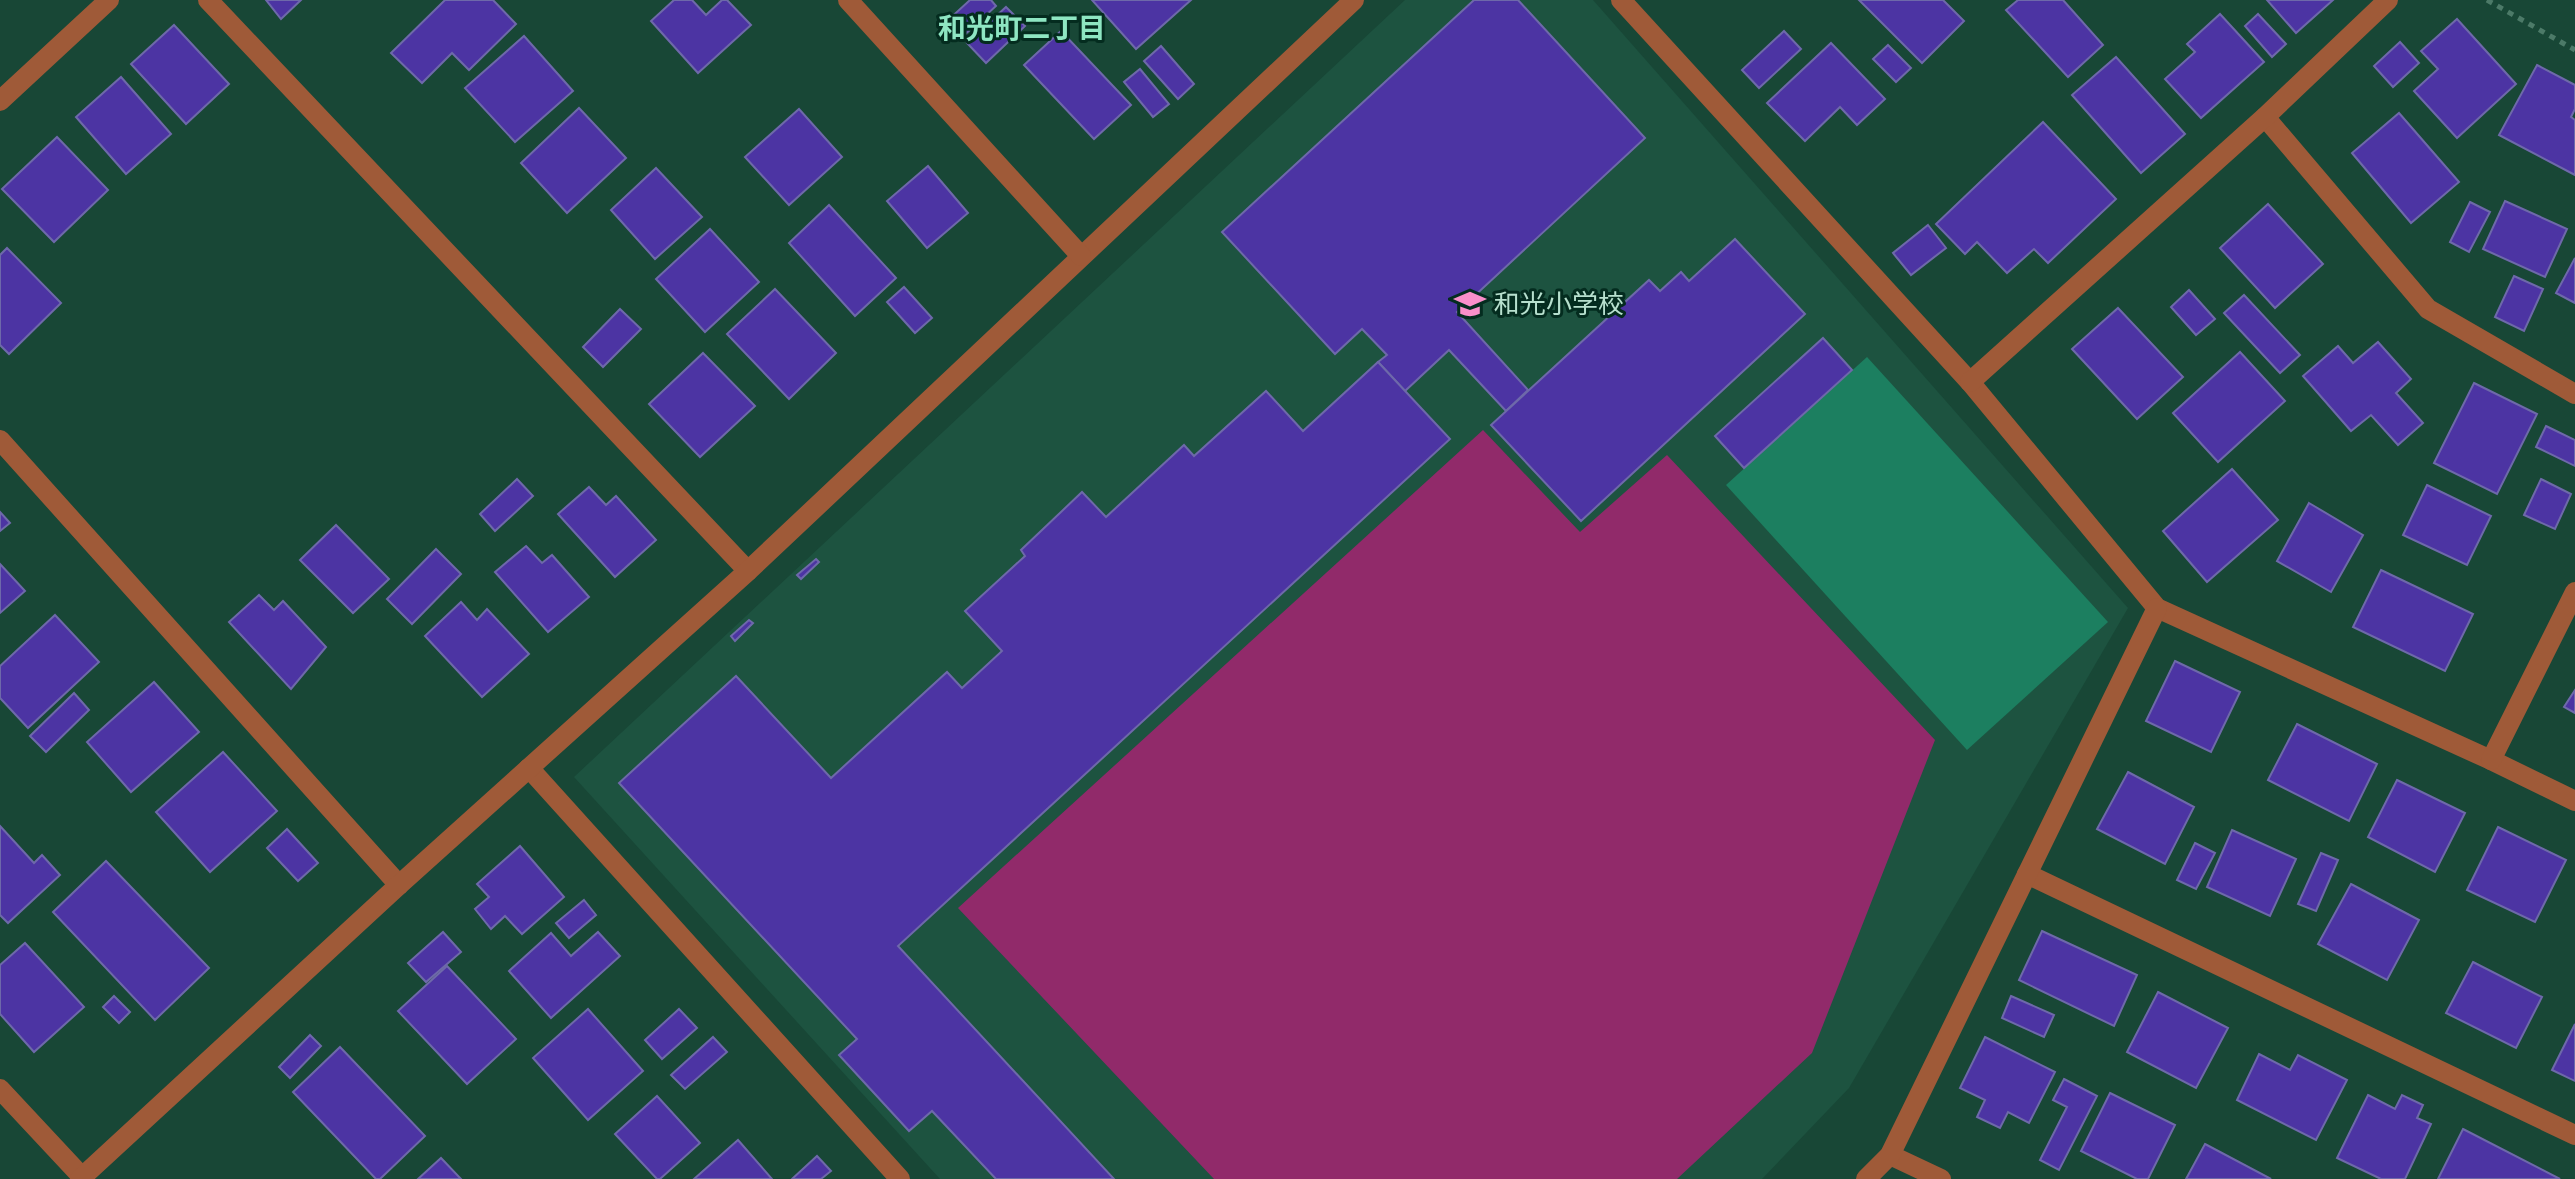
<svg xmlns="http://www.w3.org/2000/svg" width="2575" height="1179" viewBox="0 0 2575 1179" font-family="'Space Grotesk','Noto Sans JP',sans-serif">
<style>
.built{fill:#1d5340}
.green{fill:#912a6a}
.water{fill:#1c7f60}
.building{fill:#4c34a3;stroke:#6e69aa;stroke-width:2}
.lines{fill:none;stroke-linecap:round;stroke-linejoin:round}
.path{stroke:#4c7a68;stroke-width:5;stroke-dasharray:6 6;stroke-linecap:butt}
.minor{stroke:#9f5a38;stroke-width:20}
.tertiary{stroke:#9f5a38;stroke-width:20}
.labels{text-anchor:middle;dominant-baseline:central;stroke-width:6;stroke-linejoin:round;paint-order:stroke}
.poi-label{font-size:26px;fill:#b7e0ce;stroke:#042c1f;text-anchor:start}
.neighbourhood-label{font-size:28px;font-weight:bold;fill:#8ee6c2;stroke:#042c1f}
</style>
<rect width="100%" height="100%" fill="#184736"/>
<polygon class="built" points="1405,0 1593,0 2128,608 1849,1088 1762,1179 940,1179 574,777"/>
<polygon class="green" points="1483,430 1580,532 1667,455 1935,740 1812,1053 1677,1179 1214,1179 958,908"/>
<polygon class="water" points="1867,357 2108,622 1967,750 1726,485"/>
<g class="building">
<polygon points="266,0 301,0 281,19"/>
<polygon points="445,0 493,0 516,24 469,70 452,53 422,83 391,53"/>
<polygon points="674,0 692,0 706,15 722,0 727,0 751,25 698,73 651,21"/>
<polygon points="970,0 991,0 996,6 961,38 946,22"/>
<polygon points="1092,0 1191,0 1136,49"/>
<polygon points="1474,0 1518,0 1645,138 1457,312 1528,390 1506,411 1449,350 1405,391 1378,362 1387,355 1362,329 1335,354 1222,232"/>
<polygon points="1859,0 1943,0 1964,21 1922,63"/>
<polygon points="2018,0 2063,0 2103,45 2068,77 2006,10"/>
<polygon points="2267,0 2333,0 2296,33"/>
<polygon points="1006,7 1025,26 986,63 967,43"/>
<polygon points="2220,14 2264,62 2201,118 2165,79 2195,52 2187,44"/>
<polygon points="2258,14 2286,44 2272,57 2245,26"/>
<polygon points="2457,19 2516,84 2457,138 2414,91 2438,69 2421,51"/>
<polygon points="174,25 229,84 186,124 131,64"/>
<polygon points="1061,31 1131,105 1094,139 1024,65"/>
<polygon points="1784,31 1801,49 1759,88 1742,70"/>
<polygon points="524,36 573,91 515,142 465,88"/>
<polygon points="2400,42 2419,63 2393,87 2374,66"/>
<polygon points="1831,43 1885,99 1857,125 1840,107 1805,141 1767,103"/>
<polygon points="1888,45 1911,68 1896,82 1873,59"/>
<polygon points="1161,46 1194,84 1178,99 1144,61"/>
<polygon points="2116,57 2185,134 2141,173 2072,95"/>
<polygon points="2537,65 2575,85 2575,109 2571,117 2575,120 2575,175 2499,135"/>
<polygon points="1140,69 1169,104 1153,117 1124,82"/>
<polygon points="121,77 171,134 126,174 76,117"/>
<polygon points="579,108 626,158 567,213 521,163"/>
<polygon points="799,109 842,157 789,205 745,157"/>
<polygon points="2399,113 2459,182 2411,223 2352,153"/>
<polygon points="2043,122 2116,199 2048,263 2034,249 2007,273 1977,242 1965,254 1936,224"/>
<polygon points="57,137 108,190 54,242 2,189"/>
<polygon points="928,166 968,213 927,248 887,201"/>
<polygon points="656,168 702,217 655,259 611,210"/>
<polygon points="2505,201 2567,229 2545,277 2483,249"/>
<polygon points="2470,202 2490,212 2469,252 2450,242"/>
<polygon points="2268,204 2323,264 2275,308 2220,248"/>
<polygon points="829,205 896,278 855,316 789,243"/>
<polygon points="1928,225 1946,248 1911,275 1893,253"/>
<polygon points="710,229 759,282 705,332 656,279"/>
<polygon points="1735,239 1805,314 1581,521 1491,425 1649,280 1660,291 1681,272 1689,281"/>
<polygon points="7,248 61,303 9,354 0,345 0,255"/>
<polygon points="2575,258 2575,303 2556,293"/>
<polygon points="2514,276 2543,289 2524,331 2495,317"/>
<polygon points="904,287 932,318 915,333 887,302"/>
<polygon points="775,289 836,353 789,399 727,334"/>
<polygon points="2189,290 2215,319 2196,335 2171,307"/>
<polygon points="2244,295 2300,355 2280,373 2224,313"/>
<polygon points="2118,308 2183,377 2137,419 2072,349"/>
<polygon points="620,309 641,329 603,367 583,347"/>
<polygon points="1823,338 1852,370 1744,468 1715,436"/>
<polygon points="2378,342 2411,379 2396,393 2423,423 2398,445 2371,415 2351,431 2303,376 2338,346 2353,363"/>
<polygon points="2240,352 2285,401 2218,462 2173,413"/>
<polygon points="703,353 755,406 700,457 649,404"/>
<polygon points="1378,362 1450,439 898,946 1114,1179 996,1179 932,1111 909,1131 839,1055 857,1039 619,783 736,676 831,778 947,672 962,688 1002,651 965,611 1025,556 1021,550 1082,492 1106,517 1184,445 1194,456 1266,391 1303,431"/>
<polygon points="2474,383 2537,414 2497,494 2434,463"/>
<polygon points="2546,426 2575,440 2575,466 2536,447"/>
<polygon points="2232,469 2278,520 2207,582 2163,531"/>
<polygon points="517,479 533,496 495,531 480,514"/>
<polygon points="2541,479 2571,494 2555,529 2524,515"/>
<polygon points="2427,485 2491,516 2467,565 2403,535"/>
<polygon points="589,487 606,505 616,496 656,540 615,577 558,514"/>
<polygon points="2309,503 2363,535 2331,592 2277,561"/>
<polygon points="0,512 10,523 0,531"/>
<polygon points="336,525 389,579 353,613 300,560"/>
<polygon points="526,546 542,563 552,555 589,597 548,632 495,572"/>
<polygon points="436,549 461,574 412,624 387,599"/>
<polygon points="816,559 819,562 801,579 797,575"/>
<polygon points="0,564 25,591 0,613"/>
<polygon points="2381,570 2473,614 2445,671 2353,627"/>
<polygon points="259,595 274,610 283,601 326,647 291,689 229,622"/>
<polygon points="461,602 477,620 487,609 529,654 482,697 425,636"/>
<polygon points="55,615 99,662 28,728 0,698 0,666"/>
<polygon points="749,620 753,623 735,641 731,636"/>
<polygon points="2175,661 2240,692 2211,752 2146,721"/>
<polygon points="154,682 199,732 131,792 87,742"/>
<polygon points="2575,690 2575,713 2564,707"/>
<polygon points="74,693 89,710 46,752 30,736"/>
<polygon points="2297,724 2377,764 2349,821 2268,780"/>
<polygon points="223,752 277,811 210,872 156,812"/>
<polygon points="2128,772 2194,807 2165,864 2097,829"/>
<polygon points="2397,780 2465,813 2435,872 2368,837"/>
<polygon points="0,826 34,863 42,855 60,875 8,923 0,915"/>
<polygon points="2498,827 2566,860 2535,922 2467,890"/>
<polygon points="287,829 318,863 298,881 267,848"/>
<polygon points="2232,830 2296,859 2270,916 2207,887"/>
<polygon points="2195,843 2215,853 2196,889 2177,880"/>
<polygon points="520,846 564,897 522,934 505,916 491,929 475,909 489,897 477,884"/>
<polygon points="2321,853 2338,860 2316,911 2298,904"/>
<polygon points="106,861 209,968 155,1020 53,912"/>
<polygon points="2351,884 2419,920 2387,980 2318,944"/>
<polygon points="584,900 596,915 569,938 556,923"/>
<polygon points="2042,931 2137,975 2114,1026 2019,980"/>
<polygon points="443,932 461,952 426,982 408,963"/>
<polygon points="598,932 620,956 551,1018 509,971 551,933 571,956"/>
<polygon points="25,943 84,1007 34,1052 0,1014 0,965"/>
<polygon points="2473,962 2542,997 2516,1048 2446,1013"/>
<polygon points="447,966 516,1039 467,1084 398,1011"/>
<polygon points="2158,992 2228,1028 2196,1088 2127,1052"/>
<polygon points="114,996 130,1012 119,1023 103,1007"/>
<polygon points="2011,996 2054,1015 2044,1037 2002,1018"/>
<polygon points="588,1009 643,1071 588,1120 533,1058"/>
<polygon points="679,1009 697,1028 662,1059 645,1040"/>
<polygon points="2575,1024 2575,1081 2552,1070"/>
<polygon points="310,1035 321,1046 290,1078 279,1067"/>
<polygon points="713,1037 727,1052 685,1089 671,1075"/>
<polygon points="1985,1037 2055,1072 2029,1123 2008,1112 2000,1128 1977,1117 1985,1100 1960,1088"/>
<polygon points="340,1047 425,1136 380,1179 376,1179 293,1092"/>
<polygon points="2259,1054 2290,1070 2298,1055 2347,1080 2316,1140 2237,1100"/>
<polygon points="2064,1079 2097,1096 2059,1170 2040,1160 2067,1107 2053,1100"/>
<polygon points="2110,1093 2175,1125 2148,1179 2137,1179 2081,1151"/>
<polygon points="2368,1095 2395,1109 2402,1095 2423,1105 2417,1118 2431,1124 2405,1179 2381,1179 2337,1158"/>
<polygon points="657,1096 700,1143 660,1179 657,1179 615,1134"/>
<polygon points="2463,1129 2560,1179 2438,1179"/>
<polygon points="738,1140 772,1179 694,1179"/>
<polygon points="2205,1144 2271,1179 2186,1179"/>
<polygon points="817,1156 831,1171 821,1179 792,1179"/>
<polygon points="441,1158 461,1179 418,1179"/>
</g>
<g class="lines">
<polyline class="path" points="2487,0 2575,50"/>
<g class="minor">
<polyline points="208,0 748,571"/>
<polyline points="1621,0 1970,382 2157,608 2491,760 2575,801"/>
<polyline points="0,101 109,0"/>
<polyline points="2265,117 2428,309 2575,394"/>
<polyline points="1970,382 2265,117 2388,0"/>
<polyline points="0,440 399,885"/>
<polyline points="2491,760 2575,592"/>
<polyline points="529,768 900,1179"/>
<polyline points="2027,874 2575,1135"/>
<polyline points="0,1089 84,1179"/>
<polyline points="1890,1155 1941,1179"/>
<polyline points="80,1179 399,885 748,571 1354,0"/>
<polyline points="1866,1179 1890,1155 2157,608"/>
</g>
<polyline class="tertiary" points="848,0 1081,256"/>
</g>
<defs>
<symbol id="school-bare" viewBox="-9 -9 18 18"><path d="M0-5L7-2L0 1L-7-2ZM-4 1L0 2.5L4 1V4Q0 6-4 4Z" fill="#f98fca" stroke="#042c1f" stroke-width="2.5" paint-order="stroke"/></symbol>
</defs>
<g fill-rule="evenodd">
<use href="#school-bare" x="1448" y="282" width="44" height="44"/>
</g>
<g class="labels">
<g class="poi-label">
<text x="1494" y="304">和光小学校</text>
</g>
<g class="neighbourhood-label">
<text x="1022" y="28">和光町二丁目</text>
</g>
</g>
</svg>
